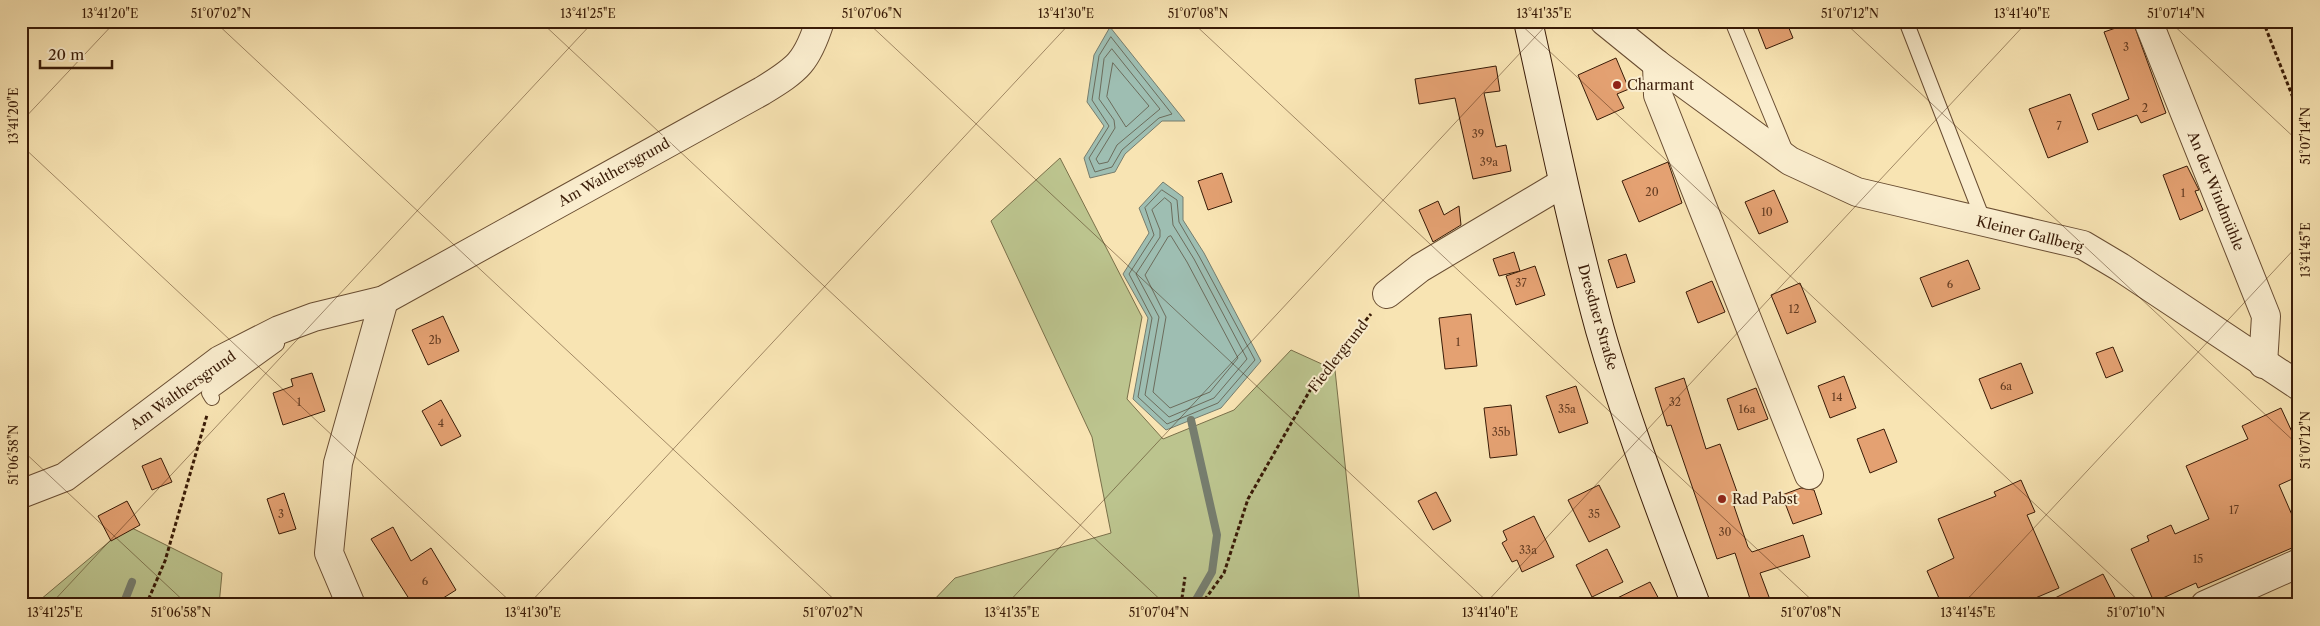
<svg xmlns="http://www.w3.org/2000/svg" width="2320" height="626" viewBox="0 0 2320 626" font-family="'Libre Caslon Text',serif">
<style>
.green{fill:#bcc48e;stroke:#7a704a}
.water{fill:#9ebeb2;stroke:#767d6e}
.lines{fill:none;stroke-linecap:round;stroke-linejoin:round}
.shore{stroke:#6c6c5c;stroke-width:1}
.stream{stroke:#767d6e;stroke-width:8}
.building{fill:#e4a172;stroke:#391b07}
.service-casing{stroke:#694d32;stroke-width:16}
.minor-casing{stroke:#694d32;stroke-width:30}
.tertiary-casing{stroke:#694d32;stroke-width:30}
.secondary-casing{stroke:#391b07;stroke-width:30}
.path{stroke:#391b07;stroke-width:3;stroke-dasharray:4 2.5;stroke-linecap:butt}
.service{stroke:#faedce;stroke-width:14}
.minor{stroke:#faedce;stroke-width:28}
.tertiary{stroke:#faedce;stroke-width:28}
.secondary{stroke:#faedce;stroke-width:28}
.ticks{fill:none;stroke:#391b07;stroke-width:1;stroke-opacity:0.45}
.poi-dot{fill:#8f2418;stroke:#faedce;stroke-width:2}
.labels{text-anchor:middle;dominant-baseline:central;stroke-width:4;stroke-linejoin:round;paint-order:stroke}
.number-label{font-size:11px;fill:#643c22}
.poi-label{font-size:14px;fill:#391b07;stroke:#faedce;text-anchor:start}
.street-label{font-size:14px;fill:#391b07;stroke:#faedce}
.neatline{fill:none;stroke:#391b07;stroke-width:2}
.ticks-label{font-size:12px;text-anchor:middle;fill:#391b07}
</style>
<rect width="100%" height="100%" fill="#f8e4b3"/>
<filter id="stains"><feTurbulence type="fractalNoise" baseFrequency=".004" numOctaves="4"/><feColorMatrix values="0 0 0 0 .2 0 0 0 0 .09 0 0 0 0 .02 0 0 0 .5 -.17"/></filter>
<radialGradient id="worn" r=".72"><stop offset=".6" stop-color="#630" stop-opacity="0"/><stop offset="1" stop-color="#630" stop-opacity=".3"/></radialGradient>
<g class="green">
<polygon points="1060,158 1142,317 1127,399 1163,439 1234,410 1291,350 1335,370 1360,605 929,605 955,578 1111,533 1092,437 991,221"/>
<polygon points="128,526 222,573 219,605 34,605"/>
</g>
<g class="water">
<polygon points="1110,27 1185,121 1162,121 1125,154 1115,172 1090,178 1084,158 1104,126 1087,102 1094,55"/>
<polygon points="1163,182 1183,197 1183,220 1204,253 1261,361 1221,408 1166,430 1133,399 1148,318 1123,274 1149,233 1139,208"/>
</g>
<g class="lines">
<g class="shore">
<polygon points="1111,37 1172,114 1159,118 1122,150 1112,167 1095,172 1089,158 1109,126 1092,100 1099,56"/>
<polygon points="1112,49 1160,109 1117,145 1108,162 1099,164 1096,159 1115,128 1114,120 1099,99 1104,59"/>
<polygon points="1113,63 1149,106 1126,127 1107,97"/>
<polygon points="1162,190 1177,200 1179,222 1199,256 1255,360 1218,403 1167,424 1138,397 1152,318 1129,274 1154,235 1145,208"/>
<polygon points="1165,198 1171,203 1173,225 1194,259 1247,359 1214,398 1169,417 1145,395 1159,317 1136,274 1160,237 1160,230 1152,210"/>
<polygon points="1171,236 1187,262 1238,358 1210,392 1170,408 1153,392 1166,317 1145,275 1168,237"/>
</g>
<g class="stream">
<polyline points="1191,420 1217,535 1212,572 1193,605"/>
<polyline points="123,605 132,582"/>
</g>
</g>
<g class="building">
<polygon points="1755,21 1786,21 1793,38 1766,49"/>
<polygon points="2133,22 2166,113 2141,123 2137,115 2098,130 2092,114 2129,99 2104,32"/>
<polygon points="1616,58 1629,89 1617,94 1624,108 1597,120 1578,75"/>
<polygon points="1496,66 1500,91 1484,93 1496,147 1506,145 1511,171 1473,179 1455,98 1419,104 1415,79"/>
<polygon points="2070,94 2088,142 2048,158 2029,109"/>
<polygon points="1668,162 1682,203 1639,222 1622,181"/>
<polygon points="2187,166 2199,190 2195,191 2203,210 2180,220 2163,175"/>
<polygon points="1222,173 1232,202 1208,210 1198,181"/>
<polygon points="1774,190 1788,222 1759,234 1745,202"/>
<polygon points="1438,201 1444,215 1459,206 1461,225 1433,242 1419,210"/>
<polygon points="1514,252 1520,271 1499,276 1493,259"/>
<polygon points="1626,254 1635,282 1617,288 1608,260"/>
<polygon points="1968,260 1980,289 1932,307 1920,278"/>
<polygon points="1535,266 1545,295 1516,305 1506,276"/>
<polygon points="1712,281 1725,312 1698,323 1686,292"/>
<polygon points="1800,283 1816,322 1787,334 1771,295"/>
<polygon points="1471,314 1477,366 1445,369 1439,318"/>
<polygon points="443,316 459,351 428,365 412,330"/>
<polygon points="2113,347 2123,371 2106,378 2096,353"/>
<polygon points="2021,363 2033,393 1991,409 1979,379"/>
<polygon points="312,373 325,411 283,425 273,393 293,386 291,379"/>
<polygon points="1844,376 1856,408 1830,418 1818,386"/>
<polygon points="1684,378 1706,449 1720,444 1741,503 1734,506 1748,547 1752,552 1803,535 1810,557 1760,573 1772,605 1752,605 1735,553 1717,559 1671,425 1667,426 1655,388"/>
<polygon points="1576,386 1588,423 1559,433 1546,396"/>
<polygon points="1756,388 1768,419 1738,430 1727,399"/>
<polygon points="441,400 461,436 441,446 422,411"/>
<polygon points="1511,405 1517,455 1490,458 1484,408"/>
<polygon points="2281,408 2299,447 2299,476 2279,485 2299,531 2299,545 2198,588 2196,583 2154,602 2131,549 2149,541 2147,536 2171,525 2175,534 2209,519 2186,466 2248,439 2242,426"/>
<polygon points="1884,429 1897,462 1870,473 1857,439"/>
<polygon points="161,458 172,482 152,490 142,466"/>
<polygon points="2021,480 2035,512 2027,515 2059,588 2019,605 1973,605 1970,597 1954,605 1942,605 1927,571 1954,558 1938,519 1996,496 1994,492"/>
<polygon points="1599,485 1620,527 1589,542 1568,500"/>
<polygon points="1801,488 1814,490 1822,514 1793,524 1782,495"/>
<polygon points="1436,492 1451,521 1433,530 1418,501"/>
<polygon points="284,493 296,529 279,534 267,499"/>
<polygon points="127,501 140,525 111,541 98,516"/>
<polygon points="1534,516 1554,557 1522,572 1517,560 1512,562 1502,543 1507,540 1503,531"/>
<polygon points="393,527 411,561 431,548 456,590 432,605 413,605 371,539"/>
<polygon points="1607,549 1623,582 1592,597 1576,565"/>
<polygon points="2103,574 2119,605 2041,605"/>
<polygon points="1650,582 1662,605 1603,605"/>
</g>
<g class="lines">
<defs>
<g id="service">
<polyline points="1732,21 1787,154"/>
<polyline points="1906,21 1984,222"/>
<polyline points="212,398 209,393 277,344"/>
</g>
<g id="minor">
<polyline points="1604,21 1657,64 1790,161 1857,192 2083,245 2120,267 2299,386"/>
<polyline points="2148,21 2266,316 2263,364"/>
<polyline points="1657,64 1658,95 1809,475"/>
<polyline points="1387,294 1420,268 1563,183"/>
<path d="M21,494L65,477L220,360L279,330L314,317L384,300L762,91C798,69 807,62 820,21"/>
<polyline points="351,605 329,553 338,463 384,300"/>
</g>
<polyline id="tertiary" points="2205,605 2299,563"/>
<path id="secondary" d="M1528,21C1551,125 1572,228 1600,330C1627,424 1662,514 1696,605"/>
</defs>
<use href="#service" class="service-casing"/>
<use href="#minor" class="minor-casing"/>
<use href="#tertiary" class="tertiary-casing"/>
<use href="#secondary" class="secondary-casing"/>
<g class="path">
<polyline points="2263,21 2299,113"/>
<polyline points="146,605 165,561 207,415"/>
<polyline points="1181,605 1185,577"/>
<polyline points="1201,605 1224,573 1248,499 1313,385 1371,314"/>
</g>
<use href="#service" class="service"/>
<use href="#minor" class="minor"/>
<use href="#tertiary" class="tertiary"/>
<use href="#secondary" class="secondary"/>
</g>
<path class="ticks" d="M214,21L840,605M540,21L1166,605M866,21L1491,605M1191,21L1817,605M1517,21L2143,605M1843,21L2299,446M2169,21L2299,142M21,122L116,21M21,145L514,605M21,449L188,605M50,605L594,21M528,605L1072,21M1006,605L1550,21M1484,605L2028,21M1962,605L2299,244"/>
<g class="poi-dot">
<circle cx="1617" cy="85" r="5"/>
<circle cx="1722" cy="499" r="5"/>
</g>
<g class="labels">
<g class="number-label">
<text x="2126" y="47">3</text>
<text x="2145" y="108">2</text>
<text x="2059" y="126">7</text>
<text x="1478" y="134">39</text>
<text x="1489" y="162">39a</text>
<text x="1652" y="192">20</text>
<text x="2183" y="193">1</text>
<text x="1767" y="212">10</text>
<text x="1521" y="283">37</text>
<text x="1950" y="284">6</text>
<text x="1794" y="309">12</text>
<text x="435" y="340">2b</text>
<text x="1458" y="342">1</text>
<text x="2006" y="386">6a</text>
<text x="1837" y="397">14</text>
<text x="299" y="402">1</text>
<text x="1675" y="402">32</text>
<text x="1567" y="409">35a</text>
<text x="1747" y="409">16a</text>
<text x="441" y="423">4</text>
<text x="1501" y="432">35b</text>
<text x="2234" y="510">17</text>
<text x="281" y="514">3</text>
<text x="1594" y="514">35</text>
<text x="1725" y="532">30</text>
<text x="1528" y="550">33a</text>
<text x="2198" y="559">15</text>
<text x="425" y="581">6</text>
</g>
<g class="poi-label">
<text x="1627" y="85">Charmant</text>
<text x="1732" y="499">Rad Pabst</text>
</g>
<g class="street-label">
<text transform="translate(614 172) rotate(-29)">Am Walthersgrund</text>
<text transform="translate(2216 191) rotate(68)">An der Windmühle</text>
<text transform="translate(2030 234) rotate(14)">Kleiner Gallberg</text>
<text transform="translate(1598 317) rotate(74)">Dresdner Straße</text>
<text transform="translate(1338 356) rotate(-52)">Fiedlergrund</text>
<text transform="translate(183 390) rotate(-35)">Am Walthersgrund</text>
</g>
</g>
<rect width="2320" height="626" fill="none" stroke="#f8e4b3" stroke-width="55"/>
<path d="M40 60v8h72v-8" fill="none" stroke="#391b07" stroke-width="2.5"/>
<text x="48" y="60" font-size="15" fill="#391b07" stroke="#faedce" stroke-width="4" paint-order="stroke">20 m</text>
<rect x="28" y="28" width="2264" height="570" class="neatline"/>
<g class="ticks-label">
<text x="110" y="18">13°41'20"E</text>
<text x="221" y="18">51°07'02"N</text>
<text x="588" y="18">13°41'25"E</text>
<text x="872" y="18">51°07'06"N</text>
<text x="1066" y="18">13°41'30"E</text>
<text x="1198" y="18">51°07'08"N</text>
<text x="1544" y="18">13°41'35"E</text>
<text x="1850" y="18">51°07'12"N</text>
<text x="2022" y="18">13°41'40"E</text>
<text x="2176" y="18">51°07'14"N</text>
<text transform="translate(14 116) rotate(-90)" y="4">13°41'20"E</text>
<text transform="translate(2306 136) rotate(-90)" y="4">51°07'14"N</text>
<text transform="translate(2306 250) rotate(-90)" y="4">13°41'45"E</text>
<text transform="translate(2306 440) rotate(-90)" y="4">51°07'12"N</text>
<text transform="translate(14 455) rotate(-90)" y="4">51°06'58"N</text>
<text x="55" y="617">13°41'25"E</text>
<text x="181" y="617">51°06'58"N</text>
<text x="533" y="617">13°41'30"E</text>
<text x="833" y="617">51°07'02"N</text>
<text x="1012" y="617">13°41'35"E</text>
<text x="1159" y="617">51°07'04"N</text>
<text x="1490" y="617">13°41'40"E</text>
<text x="1811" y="617">51°07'08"N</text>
<text x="1968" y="617">13°41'45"E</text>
<text x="2136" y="617">51°07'10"N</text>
</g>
<rect width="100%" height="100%" filter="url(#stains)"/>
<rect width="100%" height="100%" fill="url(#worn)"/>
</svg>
